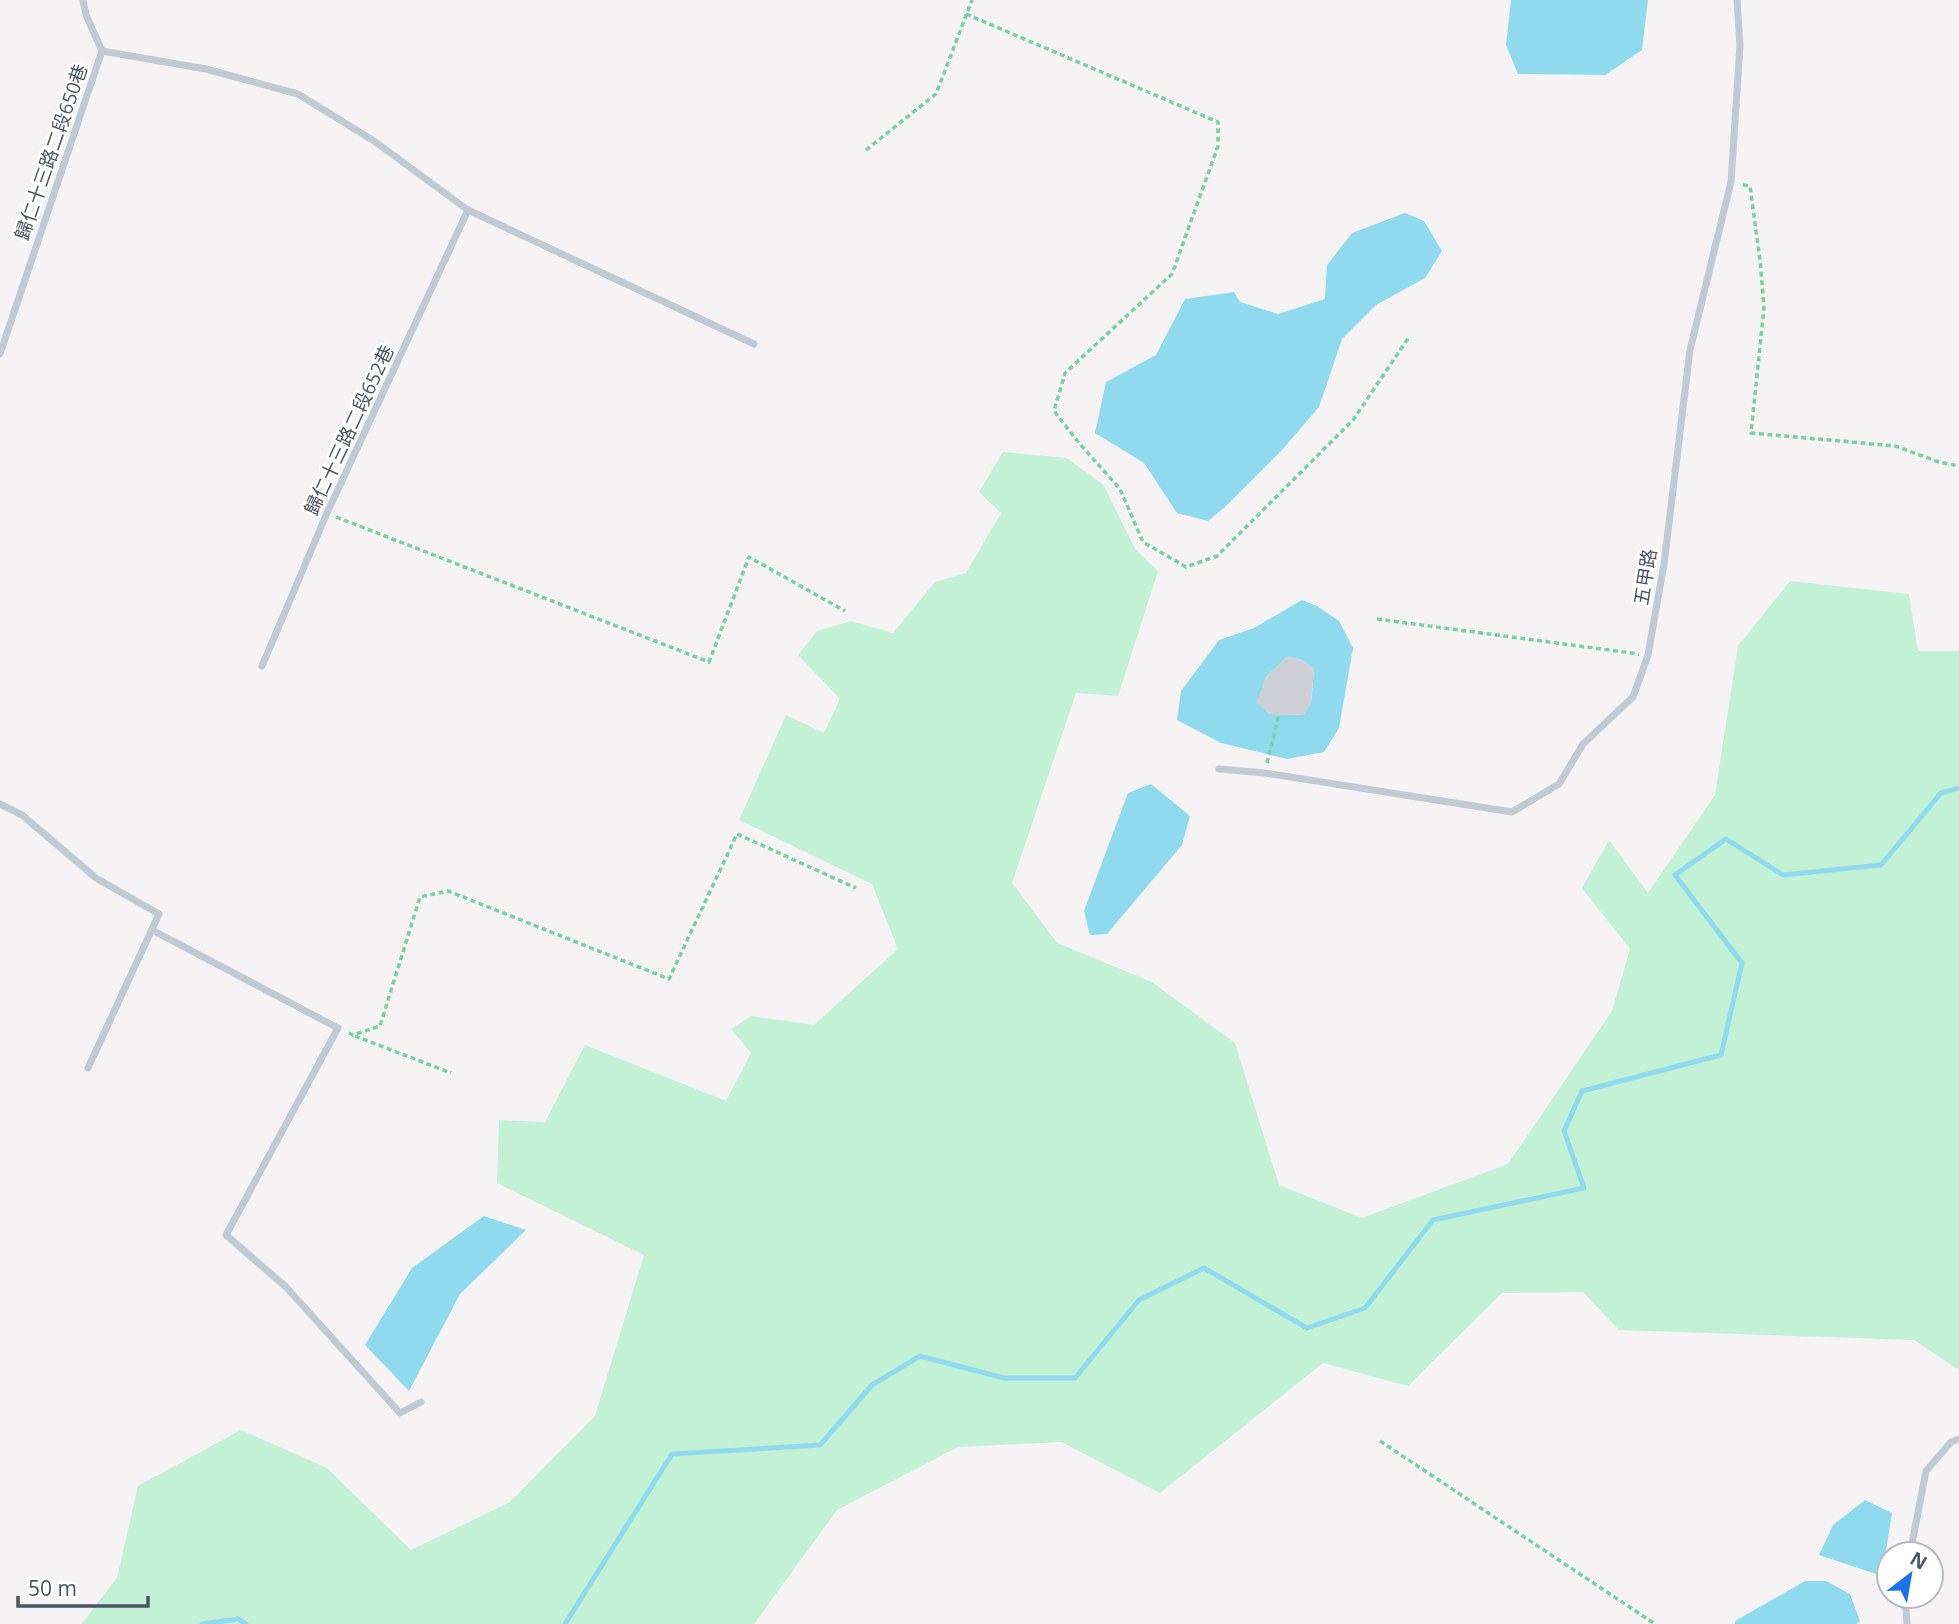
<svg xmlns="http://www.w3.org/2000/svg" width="1959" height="1624" viewBox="0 0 1959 1624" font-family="'Open Sans','Noto Sans TC',sans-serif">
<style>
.green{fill:#c3f1d5}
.water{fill:#90daee;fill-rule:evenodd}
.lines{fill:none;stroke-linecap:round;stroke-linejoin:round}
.stream{stroke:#90daee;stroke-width:5}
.building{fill:#cdcfd5}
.path{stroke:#7ad0a6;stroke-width:3.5;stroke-dasharray:5 3.5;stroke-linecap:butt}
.lane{stroke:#c1cad2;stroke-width:7}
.labels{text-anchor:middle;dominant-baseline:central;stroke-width:5;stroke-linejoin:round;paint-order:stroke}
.street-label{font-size:19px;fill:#4a5661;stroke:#fff}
</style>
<rect width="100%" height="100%" fill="#f5f3f3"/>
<polygon class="green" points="1003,452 1066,458 1103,484 1135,549 1158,571 1118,696 1076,693 1012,883 1057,943 1152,982 1235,1043 1279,1185 1362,1218 1508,1164 1612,1011 1630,949 1582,888 1609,840 1648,893 1715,795 1738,646 1790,581 1909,594 1918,651 1959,651 1959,1370 1914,1340 1619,1330 1583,1292 1502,1293 1408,1386 1323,1363 1160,1493 1061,1442 958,1447 837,1510 754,1624 81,1624 117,1578 138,1486 241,1430 327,1468 411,1550 510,1502 595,1416 644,1255 497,1183 499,1120 545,1122 585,1045 726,1101 751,1053 731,1029 751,1016 814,1025 898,949 872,884 739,820 786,715 824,733 840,699 798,655 817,631 851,621 893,633 935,582 966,573 1001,513 979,492"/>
<g class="water">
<polygon points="1511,0 1648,0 1642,50 1605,75 1518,74 1506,45"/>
<polygon points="1405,213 1424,221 1442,251 1425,278 1376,305 1342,339 1319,407 1282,450 1225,507 1208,521 1177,513 1144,463 1095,433 1106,382 1156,355 1185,299 1234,292 1240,302 1278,314 1325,299 1327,265 1352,233"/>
<path d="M1302,600L1317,606L1339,621L1353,648L1339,728L1324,752L1287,759L1221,743L1177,720L1181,691L1219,640L1254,628ZM1287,657L1302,660L1314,669L1311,703L1303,715L1269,714L1258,701L1266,677Z"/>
<polygon points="1151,784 1190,816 1182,845 1107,934 1090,935 1084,911 1128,793"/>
<polygon points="484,1216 526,1230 460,1294 409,1391 365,1345 412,1268"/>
<polygon points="1865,1500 1892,1513 1882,1576 1819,1555 1833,1525"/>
<polygon points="1805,1581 1826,1581 1850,1594 1860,1621 1857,1624 1735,1624 1735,1621"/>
</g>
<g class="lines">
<g class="stream">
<polyline points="202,1624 238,1619 246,1624"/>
<polyline points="565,1624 672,1454 820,1445 872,1385 920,1356 1004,1378 1075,1378 1139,1300 1204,1268 1307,1328 1365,1308 1433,1220 1584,1188 1564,1131 1582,1091 1721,1055 1742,963 1675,875 1726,839 1783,875 1881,865 1941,793 1959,788"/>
</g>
</g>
<polygon class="building" points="1287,657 1302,660 1314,669 1311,703 1304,715 1269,714 1257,702 1266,677"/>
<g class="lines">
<g class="path">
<polyline points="966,14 1218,122 1218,146 1172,274 1065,373 1054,411 1079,443 1120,489 1143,542 1186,567 1217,556 1353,420 1409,337"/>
<polyline points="866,150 936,94 972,0"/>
<polyline points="1743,185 1750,186 1760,260 1764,308 1751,433 1895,446 1939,462 1959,466"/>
<polyline points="336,517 709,662 749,557 845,611"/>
<polyline points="1377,619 1639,654"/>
<polyline points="1267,763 1279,714"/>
<polyline points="349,1033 353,1035 380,1026 420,897 448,891 669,979 737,834 856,888"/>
<polyline points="355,1036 451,1073"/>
<polyline points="1380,1441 1655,1624"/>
</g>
<g class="lane">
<polyline points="102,51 206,69 298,94 374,141 468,210 327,513 262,666"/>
<polyline points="468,210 754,344"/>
<polyline points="0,354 102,51 86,15 83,0"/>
<polyline points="1219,769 1265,773 1512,812 1559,784 1583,744 1633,697 1648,655 1664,564 1690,350 1731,182 1740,45 1737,0"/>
<polyline points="0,804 22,815 96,878 159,914 88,1068"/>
<polyline points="152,930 338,1028 226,1235 286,1287 400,1413 421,1402"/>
<polyline points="1910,1554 1926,1471 1951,1442 1959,1439"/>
<polyline points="1905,1596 1907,1624"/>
</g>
</g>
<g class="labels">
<g class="street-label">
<text transform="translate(51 152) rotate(-71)">歸仁十三路二段650巷</text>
<text transform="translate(349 430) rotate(-65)">歸仁十三路二段652巷</text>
<text transform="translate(1645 577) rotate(-81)">五甲路</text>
</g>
</g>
<g transform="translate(1910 1575) rotate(31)"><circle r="33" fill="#ffffff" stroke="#b7bbc0" stroke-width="2"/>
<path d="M0-5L12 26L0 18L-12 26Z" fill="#1a73e8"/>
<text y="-10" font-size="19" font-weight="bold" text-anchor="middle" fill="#4a5661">N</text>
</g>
<path d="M18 1596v10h130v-10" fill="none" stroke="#4a5661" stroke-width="3.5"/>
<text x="28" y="1596" font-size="21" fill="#4a5661" stroke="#ffffff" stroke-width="5" paint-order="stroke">50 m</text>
</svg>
